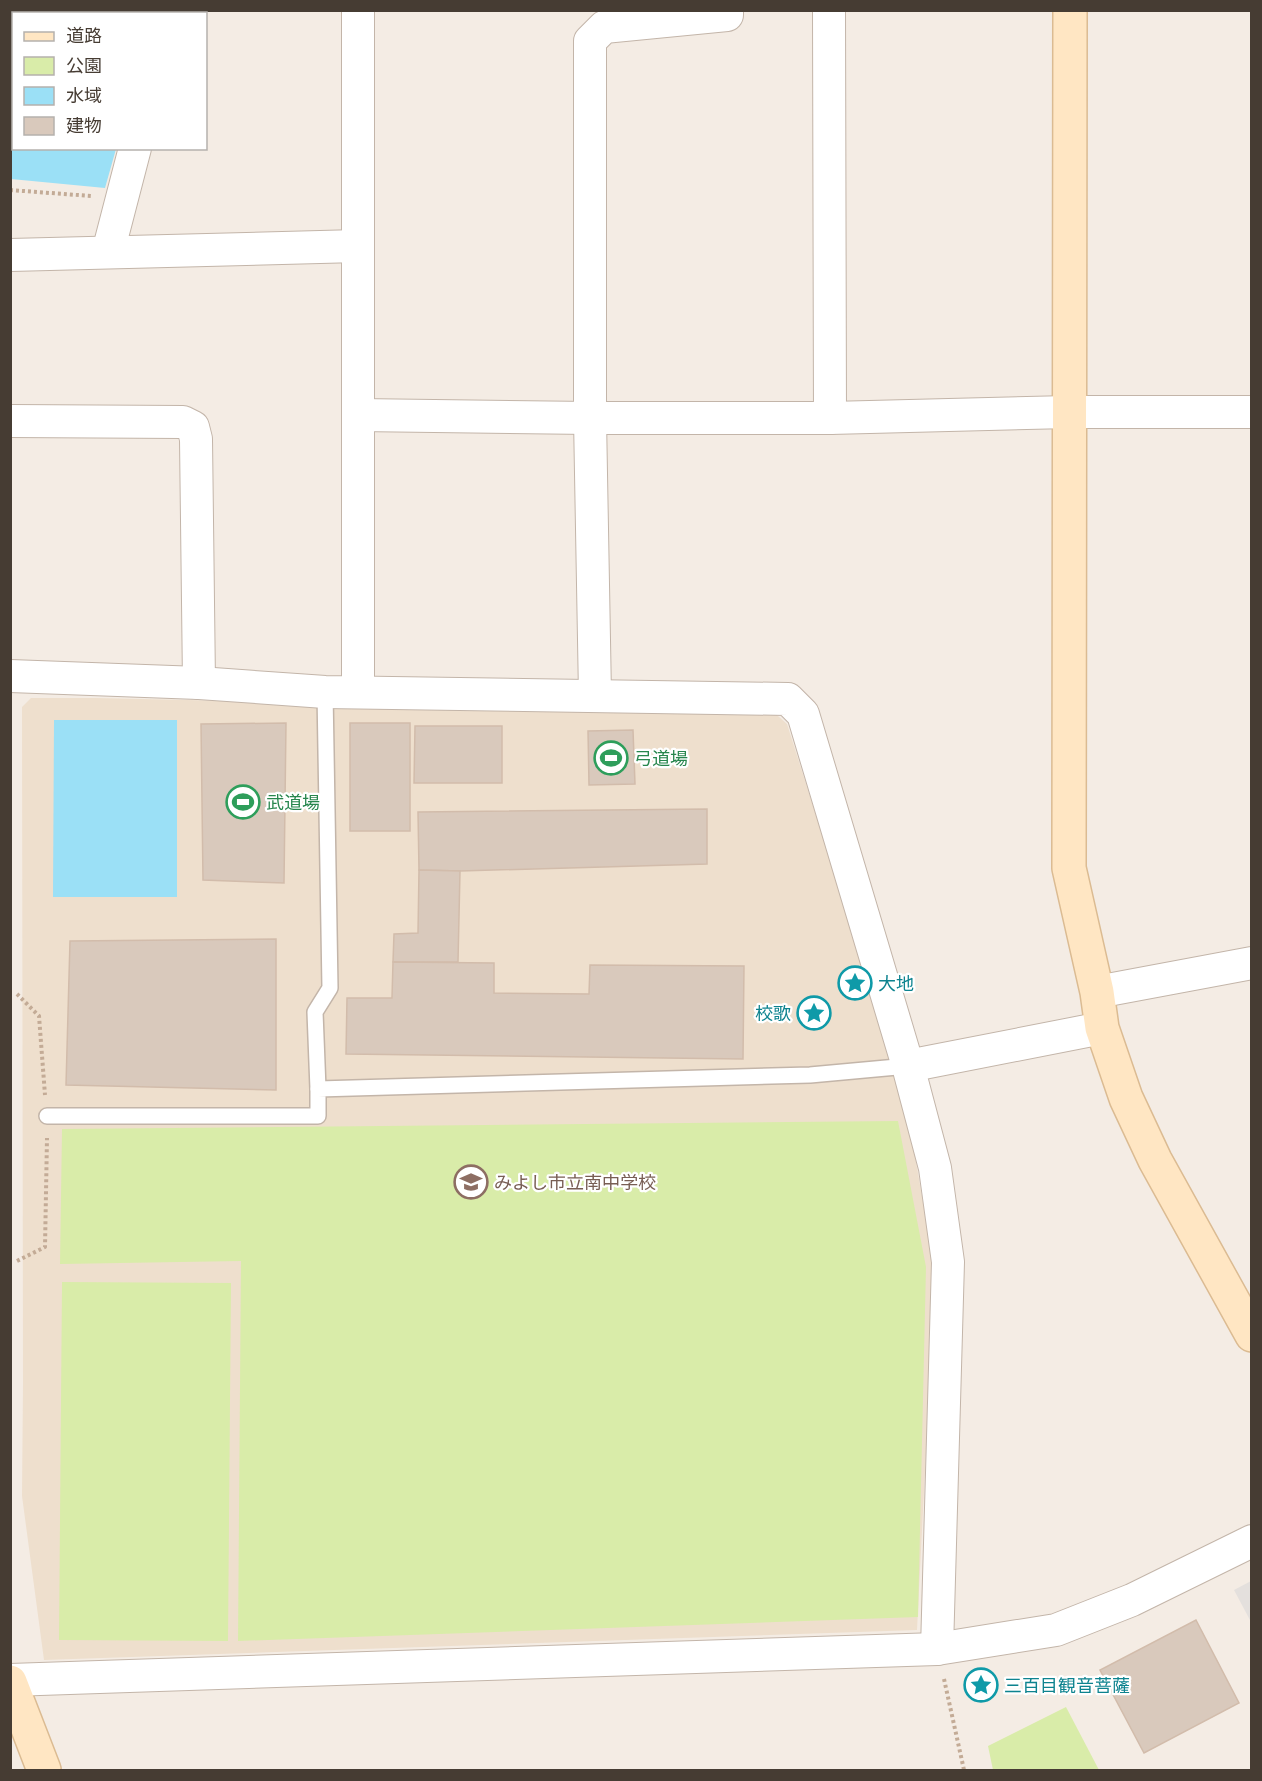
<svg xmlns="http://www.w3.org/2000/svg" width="1262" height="1781" viewBox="0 0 1262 1781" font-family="'Titillium Web','Noto Sans JP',sans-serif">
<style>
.education{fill:#eedfcd}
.green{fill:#d9eca9}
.parking{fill:#e4e0dd}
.water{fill:#9be0f6}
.building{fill:#d9c9bc;stroke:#d2bcab;stroke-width:1.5}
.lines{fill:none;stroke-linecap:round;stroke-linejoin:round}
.lane-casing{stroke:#c3b5a9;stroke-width:18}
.street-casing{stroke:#c3b5a9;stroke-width:34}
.secondary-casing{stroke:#dbbb92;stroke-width:36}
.path{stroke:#c3ab96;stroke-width:4;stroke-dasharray:3 3;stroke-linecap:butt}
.lane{stroke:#fff;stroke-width:15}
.street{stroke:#fff;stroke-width:32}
.secondary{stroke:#ffe6c3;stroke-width:33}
.labels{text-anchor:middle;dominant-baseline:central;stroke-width:4.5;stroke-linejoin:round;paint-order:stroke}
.leisure-label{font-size:18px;fill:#27864d;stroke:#fff;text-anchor:start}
.culture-label{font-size:18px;fill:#0d838f;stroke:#fff;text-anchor:start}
.education-label{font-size:18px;fill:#785e54;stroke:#fff;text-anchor:start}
</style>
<rect width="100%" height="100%" fill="#f4ece4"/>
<polygon class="education" points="31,698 95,698 326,703 770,709 787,724 904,1093 935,1271 917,1630 44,1660 22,1496 23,1383 22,707"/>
<g class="green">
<polygon points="898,1121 926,1267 918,1617 238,1641 241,1261 60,1264 62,1129"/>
<polygon points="62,1282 231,1283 228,1641 59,1640"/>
<polygon points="1066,1707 1099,1770 993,1770 988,1746"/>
</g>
<polygon class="parking" points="1251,1581 1251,1622 1234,1590"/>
<g class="water">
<polygon points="10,11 155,11 154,14 14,14 14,148 116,149 105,188 11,179"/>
<polygon points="54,720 177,720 177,897 53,897"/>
</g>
<g class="building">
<polygon points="286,723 284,883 203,880 201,724"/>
<rect x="350" y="723" width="60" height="108"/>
<polygon points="415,726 502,726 502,783 414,783"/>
<polygon points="633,730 635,784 589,785 588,731"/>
<polygon points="707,809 707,864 460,871 419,870 418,812"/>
<polygon points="419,870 460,871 458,962 393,962 394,934 418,933"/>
<polygon points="276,939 276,1090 66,1085 70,941"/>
<polygon points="393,962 494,963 494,993 589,994 590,965 744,966 743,1059 346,1054 347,998 392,998"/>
<polygon points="1196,1620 1239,1703 1144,1753 1100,1670"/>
</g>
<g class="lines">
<defs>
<g id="lane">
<polyline points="318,1089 315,1012 330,988 325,692"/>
<polyline points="47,1116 318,1116 318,1089 810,1075 908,1066"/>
</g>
<g id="street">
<polyline points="829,10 830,418"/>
<polyline points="170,14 171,10"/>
<polyline points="108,252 135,148"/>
<polyline points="10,255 358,246"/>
<polyline points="358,415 590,418 830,418 1069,412 1252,412"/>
<polyline points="10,421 183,422 193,427 196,439 199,683"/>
<polyline points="10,676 199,683 325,692 788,699 803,714 908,1066 935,1168 948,1262 937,1649"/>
<polyline points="358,691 358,10"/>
<polyline points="595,695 590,418 590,41 604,27 727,15 727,10"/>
<polyline points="1097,992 1252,963"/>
<polyline points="908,1066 1102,1028"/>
<polyline points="10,1680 937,1649 1056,1630 1132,1600 1252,1541"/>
</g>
<g id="secondary">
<polyline points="1070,10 1069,868 1097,992 1102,1028 1126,1098 1155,1160 1252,1335"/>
<polyline points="10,1682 44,1770"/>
</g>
</defs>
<use href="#lane" class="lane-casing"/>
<use href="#street" class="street-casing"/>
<use href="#secondary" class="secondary-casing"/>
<g class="path">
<polyline points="10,190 91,196"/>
<polyline points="17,994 39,1016 45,1095"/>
<polyline points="17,1261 45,1247 47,1138"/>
<polyline points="944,1679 964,1770"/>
</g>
<use href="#lane" class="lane"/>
<use href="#street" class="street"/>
<use href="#secondary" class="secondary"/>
</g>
<defs>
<symbol id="stadium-ring" viewBox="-11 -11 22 22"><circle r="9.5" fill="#fff" stroke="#2e9e5b" stroke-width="1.5"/><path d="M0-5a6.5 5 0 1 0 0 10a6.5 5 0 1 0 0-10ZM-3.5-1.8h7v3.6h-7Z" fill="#2e9e5b"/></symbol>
<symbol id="sight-ring" viewBox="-11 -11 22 22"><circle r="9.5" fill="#fff" stroke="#0f9aa8" stroke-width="1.5"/><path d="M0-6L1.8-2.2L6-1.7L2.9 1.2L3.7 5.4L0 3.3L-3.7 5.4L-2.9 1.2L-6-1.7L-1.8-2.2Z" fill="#0f9aa8"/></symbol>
<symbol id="school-ring" viewBox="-11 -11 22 22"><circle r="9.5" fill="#fff" stroke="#8d6e63" stroke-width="1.5"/><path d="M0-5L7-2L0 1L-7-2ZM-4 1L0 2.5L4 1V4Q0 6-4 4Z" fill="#8d6e63"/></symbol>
</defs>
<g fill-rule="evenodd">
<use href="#stadium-ring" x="592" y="739" width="38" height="38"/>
<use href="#stadium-ring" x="224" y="783" width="38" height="38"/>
<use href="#sight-ring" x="836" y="964" width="38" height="38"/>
<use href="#sight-ring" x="795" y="994" width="38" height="38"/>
<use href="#school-ring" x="452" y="1163" width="38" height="38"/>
<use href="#sight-ring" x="962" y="1666" width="38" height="38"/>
</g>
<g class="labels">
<g class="leisure-label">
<text x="634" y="758">弓道場</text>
<text x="266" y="802">武道場</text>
</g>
<g class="culture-label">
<text x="878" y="983">大地</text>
<text x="791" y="1013" text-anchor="end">校歌</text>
<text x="1004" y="1685">三百目観音菩薩</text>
</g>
<g class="education-label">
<text x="494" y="1182">みよし市立南中学校</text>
</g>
</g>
<rect width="1262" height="1781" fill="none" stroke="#463c33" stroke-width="24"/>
<rect x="12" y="12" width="195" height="138" fill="#ffffff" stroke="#b5b1ad" stroke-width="1.5"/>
<rect x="24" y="32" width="30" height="9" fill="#ffe6c3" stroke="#b5b1ad" stroke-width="1.5"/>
<text x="66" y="42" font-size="18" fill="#463c33">道路</text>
<rect x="24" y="57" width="30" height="18" fill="#d9eca9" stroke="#b5b1ad" stroke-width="1.5"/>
<text x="66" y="72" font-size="18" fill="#463c33">公園</text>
<rect x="24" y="87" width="30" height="18" fill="#9be0f6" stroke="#b5b1ad" stroke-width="1.5"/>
<text x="66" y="102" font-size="18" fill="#463c33">水域</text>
<rect x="24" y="117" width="30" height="18" fill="#d9c9bc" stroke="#b5b1ad" stroke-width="1.5"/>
<text x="66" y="132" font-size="18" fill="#463c33">建物</text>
</svg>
